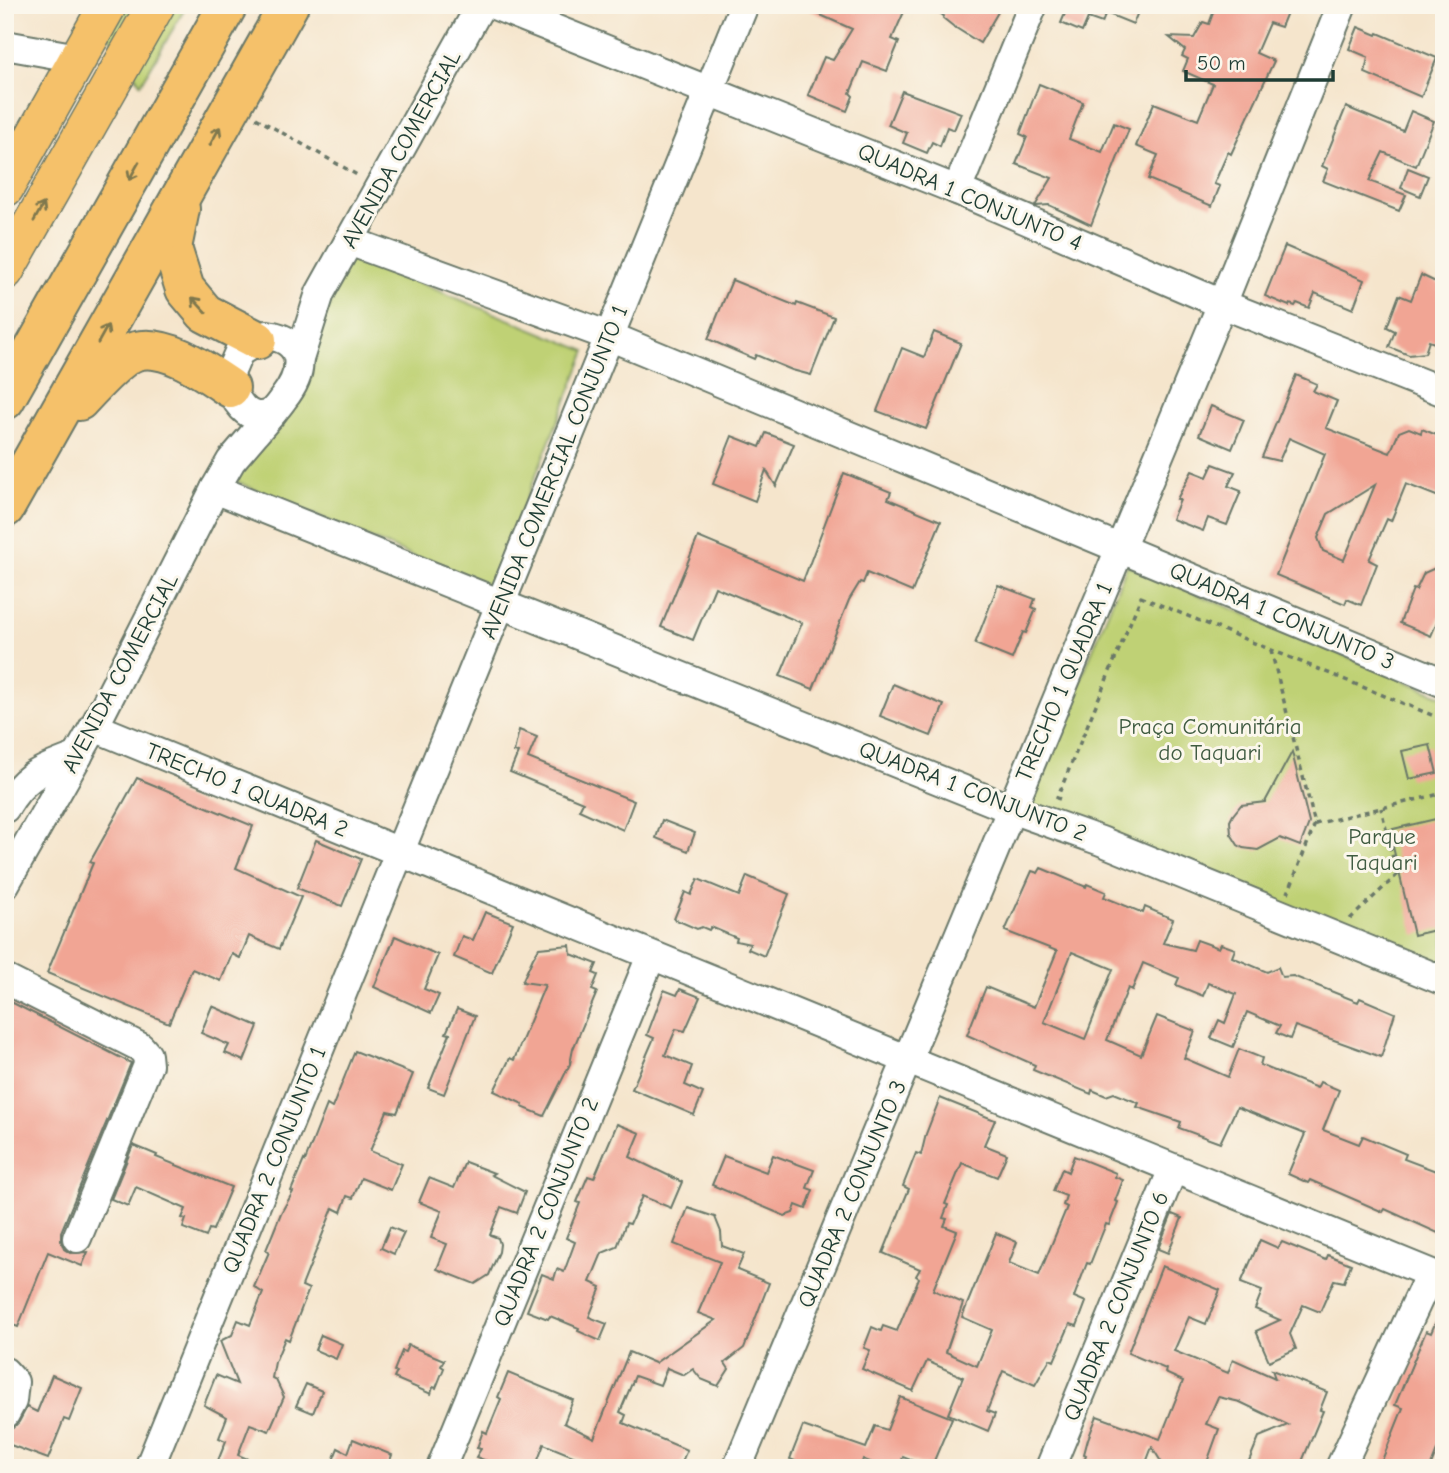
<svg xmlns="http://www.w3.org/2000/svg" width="1449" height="1473" viewBox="0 0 1449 1473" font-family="'Comic Neue',sans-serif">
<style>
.green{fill:#bfd174;stroke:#6f8754;stroke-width:2}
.building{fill:#f1a594;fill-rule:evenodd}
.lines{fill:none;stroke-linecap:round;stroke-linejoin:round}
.minor-casing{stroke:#6a7869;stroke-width:32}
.major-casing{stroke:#6a7869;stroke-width:40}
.highway-casing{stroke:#6a7869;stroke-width:42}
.path{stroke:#6a7869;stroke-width:3.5;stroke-dasharray:5 5;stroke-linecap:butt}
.minor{stroke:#fff;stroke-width:28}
.major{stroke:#f5c16b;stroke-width:37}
.highway{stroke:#f5c16b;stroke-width:38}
.oneway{stroke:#7f784d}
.labels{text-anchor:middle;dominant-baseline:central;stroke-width:6;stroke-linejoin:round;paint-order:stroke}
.street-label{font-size:23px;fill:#1f3d34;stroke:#fbf7ec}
.park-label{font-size:23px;fill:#3f5b41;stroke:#fbf7ec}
</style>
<rect width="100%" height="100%" fill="#fbf7ec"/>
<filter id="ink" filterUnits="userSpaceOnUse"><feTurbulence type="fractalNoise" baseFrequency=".0143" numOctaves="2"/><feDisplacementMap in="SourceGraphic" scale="14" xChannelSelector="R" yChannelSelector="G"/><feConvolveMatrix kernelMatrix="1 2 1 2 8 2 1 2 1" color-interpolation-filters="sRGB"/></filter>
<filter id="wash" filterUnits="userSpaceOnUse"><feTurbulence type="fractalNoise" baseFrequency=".00686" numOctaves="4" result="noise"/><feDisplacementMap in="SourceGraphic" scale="28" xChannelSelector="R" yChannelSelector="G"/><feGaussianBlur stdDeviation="1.57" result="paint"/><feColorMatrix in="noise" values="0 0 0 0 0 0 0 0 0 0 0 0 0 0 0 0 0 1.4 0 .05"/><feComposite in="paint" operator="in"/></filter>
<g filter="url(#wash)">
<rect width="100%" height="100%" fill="#f5e5cc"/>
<g class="green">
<polygon points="88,5 187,5 141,84"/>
<polygon points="351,255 586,351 490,589 237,482 241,461 307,357"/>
<polygon points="1127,565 1444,697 1444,973 1030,805"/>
</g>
<g id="blocks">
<g class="building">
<polygon points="798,5 840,5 856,12 859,6 874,12 877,5 907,5 892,39 899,42 887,71 863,62 850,93 853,96 847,111 808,95 824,57 833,60 852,29"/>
<polygon points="927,5 987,5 998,12 980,43 953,26 943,18 944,16"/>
<polygon points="1141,5 1133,24 1106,13 1102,23 1088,18 1082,32 1061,23 1067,9 1059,5"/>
<polygon points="1216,5 1290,5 1281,27 1269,23 1256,53 1274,61 1231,154 1228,152 1214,184 1220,186 1212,206 1148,179 1158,155 1136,146 1154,103 1198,120 1213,84 1183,71 1188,59 1182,56 1185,50 1169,37 1194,38 1203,22 1209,24"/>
<polygon points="1358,27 1377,35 1378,33 1437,58 1421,97 1365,73 1368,57 1349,49"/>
<polygon points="1039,84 1083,102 1069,139 1102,152 1114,123 1129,129 1091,225 1049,205 1035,206 1052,178 1016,164 1027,137 1020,134"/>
<polygon points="902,91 961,113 954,130 947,127 940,146 932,142 927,153 903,143 907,133 888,125"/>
<polygon points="1346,107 1403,131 1411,111 1434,121 1416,166 1383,152 1369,181 1406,195 1399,211 1323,181 1328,169 1322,166"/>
<polygon points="1408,168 1428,176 1420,196 1401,188"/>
<polygon points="1285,246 1364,280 1353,309 1315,293 1309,308 1297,303 1295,306 1290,304 1289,306 1265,296"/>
<polygon points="1421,275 1444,286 1444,335 1440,345 1429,341 1425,353 1409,355 1389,347 1395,331 1387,327 1399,295 1411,300"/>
<polygon points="732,280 796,306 797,303 834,317 811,375 792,370 756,355 754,359 708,339"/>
<polygon points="934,332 961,343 926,429 877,411 902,348 924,357"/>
<path d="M1296,375L1317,384L1313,391L1337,401L1326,428L1390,453L1399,432L1409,428L1421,433L1422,429L1444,438V499L1406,484L1391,521L1387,519L1369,560L1377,564L1361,605L1347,599L1345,604L1276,575L1325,454L1289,438L1279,461L1262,457ZM1375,485L1344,560L1323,551L1318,538L1328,514Z"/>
<polygon points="1211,406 1244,420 1232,449 1199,435"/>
<polygon points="766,433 794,444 776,486 766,470 755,501 713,484 732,436 760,447"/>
<polygon points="1213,464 1235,472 1228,486 1241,491 1227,525 1208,518 1203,531 1172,519 1180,500 1177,499 1192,471 1207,477"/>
<polygon points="844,473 891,492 888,499 941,521 912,592 867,573 863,583 860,582 849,600 813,689 780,676 802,623 756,604 715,587 693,640 661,627 698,537 803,581"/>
<polygon points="1444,564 1444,606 1431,636 1400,623 1413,589 1416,590 1424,573"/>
<polygon points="998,585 1035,599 1032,607 1036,609 1026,633 1023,632 1012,659 975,644"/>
<polygon points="893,684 944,705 931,736 880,716"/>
<polygon points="519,730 537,737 528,758 634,801 623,830 579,810 583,802 510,772 518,753 514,752"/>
<polygon points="1430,745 1437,773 1409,779 1402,751"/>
<polygon points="1292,752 1309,823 1300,846 1280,838 1258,850 1243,848 1238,845 1231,834 1230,821 1233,815 1241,805 1265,802"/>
<polygon points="137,778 253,826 236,868 301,897 279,949 249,936 240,958 232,954 221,981 192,969 169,1023 47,973 93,863 90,862"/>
<polygon points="1444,817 1444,928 1414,935 1389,830"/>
<polygon points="662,820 695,833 688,851 656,838"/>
<polygon points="316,840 361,859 342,906 297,888"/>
<path d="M1041,868L1086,887L1087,884L1106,892L1104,897L1143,913L1145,907L1173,919L1163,943L1193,950L1197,940L1219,948L1221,944L1235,949L1232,957L1267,972L1278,967L1282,977L1293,976L1358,1002L1360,998L1395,1013L1381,1057L1295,1026L1290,1039L1276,1033L1280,1026L1247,1012L1233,1047L1211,1038L1219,1020L1225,1023L1236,994L1208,983L1203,996L1176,985L1179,978L1143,963L1132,990L1128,988L1107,1040L1141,1055L1157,1016L1195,1031L1184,1058L1228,1077L1239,1049L1262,1058L1260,1065L1317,1088L1320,1082L1339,1090L1323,1130L1359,1144L1363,1136L1406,1154L1404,1159L1444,1174V1223L1440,1234L1385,1209L1383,1212L1310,1180L1308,1183L1288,1174L1305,1134L1237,1107L1220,1143L1179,1128L1181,1122L1137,1107L1139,1103L1114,1093L1106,1096L1092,1090L1091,1094L1033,1070L1035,1065L967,1035L986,987L1034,1007L1057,951L1005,931L1032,871L1038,873ZM1072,952L1113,969L1085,1039L1044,1022Z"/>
<polygon points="747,876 789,894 764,956 748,949 750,944 736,941 737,938 711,927 709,930 702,927 697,929 674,919 685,892 691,895 698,879 739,896"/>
<polygon points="485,912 513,923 492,973 454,957 462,936 473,940"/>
<polygon points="395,936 438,955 424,989 439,995 431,1013 374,987"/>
<polygon points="570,945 571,954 597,964 593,973 598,975 592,990 597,992 573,1049 570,1064 544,1116 522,1107 523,1104 494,1091 510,1058 514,1060 545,985 522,982 533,958 539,948"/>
<polygon points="680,989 700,997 685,1031 676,1029 665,1055 692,1066 685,1085 703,1093 694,1115 632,1089 654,1038 647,1035 664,990 677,995"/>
<polygon points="11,1002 131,1063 61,1232 61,1241 64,1249 70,1253 88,1252 82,1266 48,1252 18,1327 5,1322 5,1012"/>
<polygon points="212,1006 258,1026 244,1061 225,1053 229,1045 201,1033"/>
<polygon points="457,1009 475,1016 444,1094 428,1088 450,1034 446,1033"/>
<polygon points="355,1051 413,1074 397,1113 387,1111 370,1151 402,1164 391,1190 361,1178 353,1198 347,1196 341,1212 333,1208 302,1286 309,1289 289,1340 285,1338 275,1362 272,1378 276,1380 284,1397 269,1431 250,1424 238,1455 269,1468 215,1468 226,1441 219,1438 227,1417 204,1405 216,1375 237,1384 220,1341 232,1335 238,1320 250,1325 263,1293 254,1287 269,1252 266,1250 281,1213 293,1192 291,1191 296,1179 304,1160 305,1161 327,1105 332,1108"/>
<polygon points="940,1098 995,1120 984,1145 1007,1154 997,1177 962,1163 945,1204 948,1205 943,1218 947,1219 944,1226 957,1231 933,1290 963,1303 946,1352 977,1366 992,1330 962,1317 996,1233 1017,1242 1009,1263 1039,1275 1067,1207 1063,1205 1066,1196 1053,1191 1062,1169 1068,1172 1074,1156 1116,1173 1115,1177 1123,1180 1115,1201 1118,1202 1109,1225 1106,1224 1090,1264 1087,1263 1074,1297 1086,1302 1077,1326 1070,1324 1054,1361 1050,1359 1035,1385 1003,1371 987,1411 995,1414 988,1431 948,1414 963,1377 927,1361 913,1391 862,1369 870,1350 864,1348 872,1327 881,1331 883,1326 897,1331 919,1278 916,1276 920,1269 883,1253 909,1189 903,1186 916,1153 921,1155 926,1134"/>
<polygon points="617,1124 640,1133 630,1157 682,1182 671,1208 642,1196 630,1224 626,1223 617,1247 602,1253 590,1282 601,1287 589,1317 607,1324 600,1341 578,1331 579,1328 550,1316 548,1319 527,1311 542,1274 554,1279 557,1269 564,1272 575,1242 566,1238 580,1203 577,1202 588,1176 594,1178"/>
<polygon points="133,1145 157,1155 156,1157 231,1187 213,1230 209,1229 206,1237 183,1228 186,1219 182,1218 186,1209 136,1187 128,1206 111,1199"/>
<polygon points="773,1155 814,1170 807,1188 813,1190 806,1209 796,1205 793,1213 785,1216 712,1185 724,1156 766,1172"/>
<polygon points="465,1162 494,1173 491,1175 525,1192 517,1213 501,1207 490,1235 498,1238 500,1244 499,1252 489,1275 475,1284 437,1269 447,1244 431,1238 442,1211 419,1202 429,1178 454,1188"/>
<polygon points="688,1208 715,1217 721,1232 722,1246 744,1254 737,1270 769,1283 744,1348 725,1363 729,1369 718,1386 701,1379 693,1369 684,1375 667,1368 660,1385 635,1376 620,1412 626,1415 623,1423 687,1450 679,1468 602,1468 544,1444 535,1468 484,1468 487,1461 476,1457 481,1449 477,1448 483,1431 487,1433 501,1399 498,1397 508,1373 573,1400 564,1423 594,1438 629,1352 655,1363 716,1320 698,1313 720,1262 674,1244"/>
<polygon points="1172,1214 1182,1218 1168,1253 1158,1249"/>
<polygon points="390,1227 404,1233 394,1254 381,1248"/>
<polygon points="1260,1240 1278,1248 1282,1242 1326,1260 1328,1255 1351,1264 1344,1282 1334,1280 1320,1312 1303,1305 1290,1334 1296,1349 1269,1361 1256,1331 1280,1320 1255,1309 1262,1291 1241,1283"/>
<polygon points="1162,1266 1220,1290 1206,1324 1189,1317 1174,1351 1228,1373 1233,1359 1275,1378 1272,1370 1327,1392 1320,1410 1323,1411 1301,1464 1298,1463 1294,1468 1246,1468 1259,1437 1288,1425 1240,1402 1218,1397 1206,1424 1219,1429 1205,1468 1165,1468 1152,1447 1144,1468 1081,1468 1086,1455 1084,1454 1088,1439 1097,1416 1160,1439 1183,1381 1165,1373 1166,1369 1128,1353"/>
<polygon points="1444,1303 1444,1450 1438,1448 1430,1468 1382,1468 1384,1464 1381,1463 1403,1408 1395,1405 1426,1331 1431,1333"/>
<polygon points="321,1335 342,1344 336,1359 315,1350"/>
<polygon points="408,1345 444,1360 441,1366 444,1368 436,1388 433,1387 431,1394 394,1378 397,1372 394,1371 402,1351 405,1352"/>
<polygon points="52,1375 82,1388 69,1421 64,1419 48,1459 5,1443 5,1431 13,1428 19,1422 27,1407 37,1412"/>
<polygon points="306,1384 322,1391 313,1413 296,1406"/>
<polygon points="900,1397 952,1418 931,1468 903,1457 899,1468 884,1468 863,1459 860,1468 792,1468 795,1461 790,1459 803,1426 866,1448 875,1426 887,1430"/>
<polygon points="353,1439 392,1455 387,1468 330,1468 338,1448 348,1453"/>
</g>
</g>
</g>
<g filter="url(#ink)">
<use href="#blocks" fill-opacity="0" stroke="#6a7869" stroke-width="2"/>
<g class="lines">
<defs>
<g id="minor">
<polyline points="494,5 957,190 1222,304 1444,392"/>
<polyline points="5,45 78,58"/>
<polyline points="957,190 1033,5"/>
<polyline points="349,241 609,336 1444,683"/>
<path d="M267,335C308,340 304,373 283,399C280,403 276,409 272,412C248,427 232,397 228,378L239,352Z"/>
<polyline points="299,359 320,293 481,5"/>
<polyline points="215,489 1011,809 1101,841 1444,981"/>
<polyline points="94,727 1444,1279"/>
<path d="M5,808C26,773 41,771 78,756"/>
<polyline points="5,884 94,727 215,489 231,461 273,412"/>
<polyline points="5,979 140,1047 147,1055 148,1065 77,1238"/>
<polyline points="5,1372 14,1382 12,1401 5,1414"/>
<polyline points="149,1468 744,5"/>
<polyline points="441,1468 651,956"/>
<polyline points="737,1468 1222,304 1342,5"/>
<polyline points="1050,1468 1173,1169"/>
<polyline points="1340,1468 1430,1274"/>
</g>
<g id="major">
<polyline points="5,188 108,5"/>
<polyline points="5,271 156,5"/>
</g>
<g id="highway">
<polyline points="180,209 172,248 185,289 205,313 257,340"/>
<polyline points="5,400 228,5"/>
<path d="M79,401C91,388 120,356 136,351C167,343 206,372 230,388"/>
<polyline points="5,508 289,5"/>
</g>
</defs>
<use href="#minor" class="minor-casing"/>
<use href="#major" class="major-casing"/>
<use href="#highway" class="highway-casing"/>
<g class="path">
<polyline points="256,118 359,176"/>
<polyline points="1271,650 1315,824 1288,893"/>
<polyline points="1060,799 1057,798 1141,597 1444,720"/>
<polyline points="1315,824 1444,793"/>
<polyline points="1350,919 1397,875 1381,808"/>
</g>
<use href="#minor" class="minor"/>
<use href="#major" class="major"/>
<use href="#highway" class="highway"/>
</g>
<defs><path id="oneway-shaft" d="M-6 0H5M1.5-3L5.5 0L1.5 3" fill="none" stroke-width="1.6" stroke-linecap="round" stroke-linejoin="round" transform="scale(1.75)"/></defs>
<g class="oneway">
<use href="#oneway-shaft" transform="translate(215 136) rotate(-61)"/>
<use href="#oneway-shaft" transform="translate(134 171) rotate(119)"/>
<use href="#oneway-shaft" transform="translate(39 212) rotate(-61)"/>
<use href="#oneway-shaft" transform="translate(199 305) rotate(-133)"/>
<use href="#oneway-shaft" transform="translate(103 334) rotate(-61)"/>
</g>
</g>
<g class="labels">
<g class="street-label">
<text transform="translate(401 149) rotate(-61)">AVENIDA COMERCIAL</text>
<text transform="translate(970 197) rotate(23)">QUADRA 1 CONJUNTO 4</text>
<text transform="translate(554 472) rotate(-68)">AVENIDA COMERCIAL CONJUNTO 1</text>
<text transform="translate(1282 616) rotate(23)">QUADRA 1 CONJUNTO 3</text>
<text transform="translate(120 673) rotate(-62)">AVENIDA COMERCIAL</text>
<text transform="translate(1064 682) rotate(-67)">TRECHO 1 QUADRA 1</text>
<text transform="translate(247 790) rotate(22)">TRECHO 1 QUADRA 2</text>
<text transform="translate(973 791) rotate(21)">QUADRA 1 CONJUNTO 2</text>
<text transform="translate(274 1160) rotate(-68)">QUADRA 2 CONJUNTO 1</text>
<text transform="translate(852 1194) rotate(-67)">QUADRA 2 CONJUNTO 3</text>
<text transform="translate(546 1212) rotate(-68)">QUADRA 2 CONJUNTO 2</text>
<text transform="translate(1116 1306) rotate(-68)">QUADRA 2 CONJUNTO 6</text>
</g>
<g class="park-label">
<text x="1210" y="726">Praça Comunitária<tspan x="1210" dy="26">do Taquari</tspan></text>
<text x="1382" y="836">Parque<tspan x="1382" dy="26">Taquari</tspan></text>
</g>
</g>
<rect width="1449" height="1473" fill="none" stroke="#fbf7ec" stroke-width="28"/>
<path d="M1186 70v10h147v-10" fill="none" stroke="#1f3d34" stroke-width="3.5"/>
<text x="1197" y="70" font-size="21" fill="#1f3d34" stroke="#fbf7ec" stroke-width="5" paint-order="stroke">50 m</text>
</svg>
